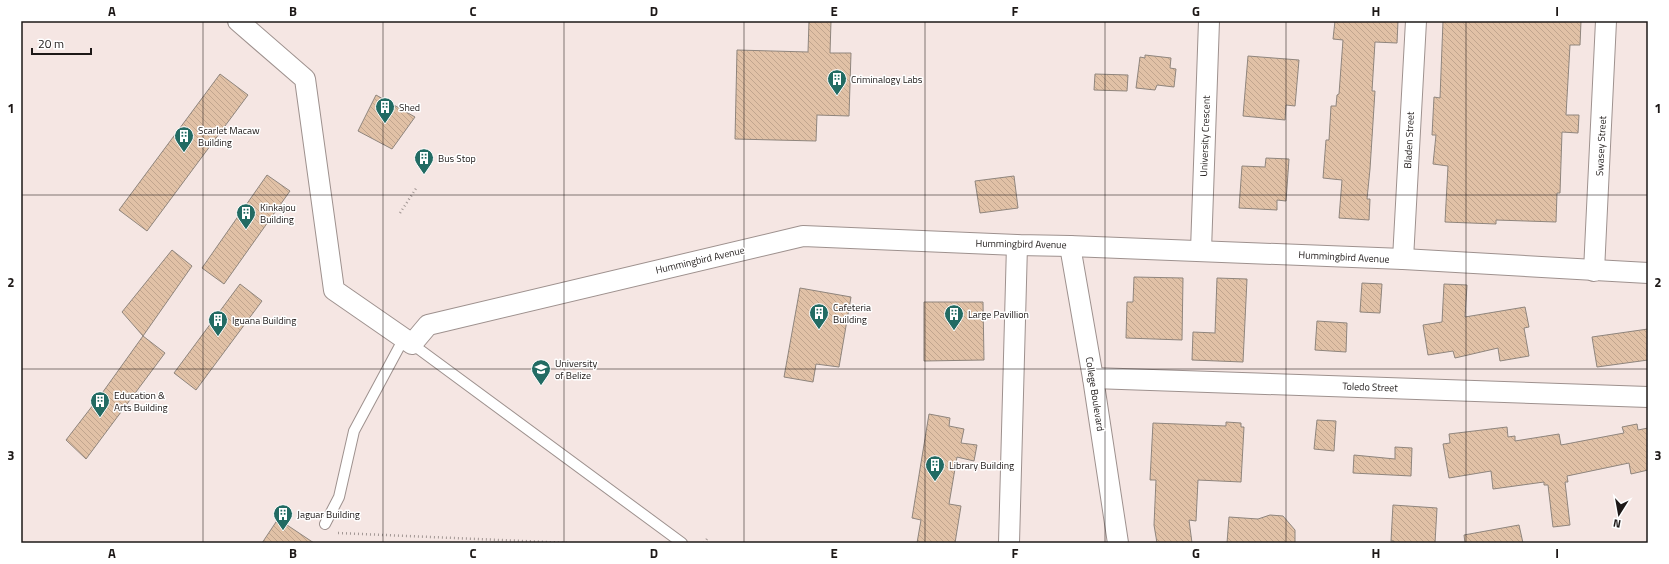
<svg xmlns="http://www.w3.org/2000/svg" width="1669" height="564" viewBox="0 0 1669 564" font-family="'Titillium Web',sans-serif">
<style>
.building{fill:url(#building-back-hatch);stroke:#8f857d}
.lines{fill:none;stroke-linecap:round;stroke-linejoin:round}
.service-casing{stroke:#9e918e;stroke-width:12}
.minor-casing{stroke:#9e918e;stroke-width:22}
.path{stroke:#a29794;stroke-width:2.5;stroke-dasharray:1 3;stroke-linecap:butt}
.service{stroke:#fff;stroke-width:10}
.minor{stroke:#fff;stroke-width:20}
.grid{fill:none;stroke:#1d1817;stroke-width:1;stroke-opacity:0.55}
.labels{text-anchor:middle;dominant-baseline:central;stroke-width:3;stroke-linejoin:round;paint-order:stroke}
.poi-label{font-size:10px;fill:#1d1817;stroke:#fff;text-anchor:start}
.street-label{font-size:10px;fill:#1d1817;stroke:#fff}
.neatline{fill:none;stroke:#1d1817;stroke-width:1.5}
.grid-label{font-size:13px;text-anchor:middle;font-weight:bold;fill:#1d1817}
</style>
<defs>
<pattern id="building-back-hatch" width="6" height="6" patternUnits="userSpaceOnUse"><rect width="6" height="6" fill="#e1c1a6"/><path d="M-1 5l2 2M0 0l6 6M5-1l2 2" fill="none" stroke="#c1a58e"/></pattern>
</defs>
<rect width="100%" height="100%" fill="#f5e6e3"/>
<g class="building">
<polygon points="809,21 831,21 830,53 851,53 849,116 817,115 816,141 735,139 737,50 808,52"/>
<polygon points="1335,21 1398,21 1397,43 1375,42 1372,91 1375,91 1370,169 1367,199 1370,199 1369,220 1339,218 1342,180 1323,178 1326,140 1329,140 1331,106 1336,106 1337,95 1339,94 1343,40 1333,39"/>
<polygon points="1443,21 1581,21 1580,45 1570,45 1566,115 1579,115 1578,133 1562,132 1560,193 1557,193 1556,222 1496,220 1496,224 1445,222 1448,166 1433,164 1436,135 1432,135 1434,97 1440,98"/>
<polygon points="1145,55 1171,58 1170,68 1176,69 1174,87 1157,85 1155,90 1136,88 1140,57 1145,58"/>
<polygon points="1248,56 1299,60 1295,106 1286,105 1285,120 1243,116"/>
<polygon points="220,74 248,95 147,231 119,210"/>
<polygon points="1095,74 1128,75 1127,91 1094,90"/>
<polygon points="376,95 415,117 392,149 358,131"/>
<polygon points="1266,158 1289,159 1286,201 1277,200 1277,210 1239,208 1242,166 1265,167"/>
<polygon points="267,175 290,191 224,284 202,268"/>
<polygon points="1014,176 1018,208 980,213 975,181"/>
<polygon points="172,250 192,266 143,336 122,312"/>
<polygon points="1134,277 1183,278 1182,340 1126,338 1127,302 1133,302"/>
<polygon points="1217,278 1247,279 1243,362 1192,360 1193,332 1215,333"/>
<polygon points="1362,283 1382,284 1380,313 1360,312"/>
<polygon points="240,284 262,301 196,390 174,373"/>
<polygon points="1444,284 1467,285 1465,317 1525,307 1529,327 1524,328 1529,356 1500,361 1498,348 1455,358 1453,351 1428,355 1423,325 1442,322"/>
<polygon points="800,288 851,297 839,367 816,364 813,382 784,377"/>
<polygon points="924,302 983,302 984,360 924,361"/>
<polygon points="1317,321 1347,323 1346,352 1315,350"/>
<polygon points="1648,329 1648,360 1597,367 1592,337"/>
<polygon points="143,336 165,353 86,459 66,440 100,396"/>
<polygon points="929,414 950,418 949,426 964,429 961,443 977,445 974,461 957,457 949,504 961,506 955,543 917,543 921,520 912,518"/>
<polygon points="1317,420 1336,421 1334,451 1314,449"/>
<polygon points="1226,422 1241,423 1241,427 1244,427 1241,482 1198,480 1196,521 1189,520 1192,543 1157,543 1154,525 1156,480 1150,480 1153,423 1226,426"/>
<polygon points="1637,424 1638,430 1648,428 1648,470 1631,474 1629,463 1567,476 1568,482 1565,482 1570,525 1553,527 1548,485 1544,485 1544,482 1493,489 1491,471 1449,478 1443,444 1450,443 1449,434 1507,427 1508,437 1515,436 1515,441 1559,434 1561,445 1624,433 1622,427"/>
<polygon points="1395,447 1412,448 1411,476 1353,473 1354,455 1395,459"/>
<polygon points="1393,505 1437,508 1435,543 1394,543 1394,541 1391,541"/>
<polygon points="1270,515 1283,516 1295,530 1295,543 1227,543 1229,517 1258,519"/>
<polygon points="278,519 314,543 262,543"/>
<polygon points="1519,525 1523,543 1465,543 1464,535"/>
</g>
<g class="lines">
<defs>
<g id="service">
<polyline points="412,344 682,543"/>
<polyline points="325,524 339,497 354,431 404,338"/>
</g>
<g id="minor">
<polyline points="238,21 305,79 334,290 412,344 428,325 803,236 1017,245 1070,246 1403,259 1648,273"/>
<polyline points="1070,246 1093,378 1118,543"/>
<polyline points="1201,250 1209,21"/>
<polyline points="1403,259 1416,21"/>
<polyline points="1594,271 1606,21"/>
<polyline points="1093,378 1648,397"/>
<polyline points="1009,543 1017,245"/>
</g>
</defs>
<use href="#service" class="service-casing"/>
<use href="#minor" class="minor-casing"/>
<g class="path">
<polyline points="400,213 417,187"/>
<polyline points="338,533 570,543"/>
<polyline points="704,543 707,539"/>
</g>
<use href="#service" class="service"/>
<use href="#minor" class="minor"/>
</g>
<path class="grid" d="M203,21V543M383,21V543M564,21V543M744,21V543M925,21V543M1105,21V543M1286,21V543M1466,21V543M21,195H1648M21,369H1648"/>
<defs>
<symbol id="building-pin" viewBox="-11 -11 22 30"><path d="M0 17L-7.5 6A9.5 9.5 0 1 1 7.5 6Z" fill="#226b63" stroke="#fff"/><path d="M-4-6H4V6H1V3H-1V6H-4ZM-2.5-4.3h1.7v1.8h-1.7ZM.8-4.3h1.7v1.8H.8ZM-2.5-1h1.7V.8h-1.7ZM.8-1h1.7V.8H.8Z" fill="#fff"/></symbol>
<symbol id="university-pin" viewBox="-11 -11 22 30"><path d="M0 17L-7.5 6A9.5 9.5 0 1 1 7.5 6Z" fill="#226b63" stroke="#fff"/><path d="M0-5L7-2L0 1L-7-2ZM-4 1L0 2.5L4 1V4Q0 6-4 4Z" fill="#fff"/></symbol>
</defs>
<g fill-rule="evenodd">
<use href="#building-pin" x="826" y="68" width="22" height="30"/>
<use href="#building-pin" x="374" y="96" width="22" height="30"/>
<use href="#building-pin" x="173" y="125" width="22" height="30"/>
<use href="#building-pin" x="413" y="147" width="22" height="30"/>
<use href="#building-pin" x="235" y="202" width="22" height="30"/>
<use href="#building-pin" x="808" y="302" width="22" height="30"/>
<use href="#building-pin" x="943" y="303" width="22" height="30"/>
<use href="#building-pin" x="207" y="309" width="22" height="30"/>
<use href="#university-pin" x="530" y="358" width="22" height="30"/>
<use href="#building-pin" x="89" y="390" width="22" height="30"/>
<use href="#building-pin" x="924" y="454" width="22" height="30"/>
<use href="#building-pin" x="272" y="503" width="22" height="30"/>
</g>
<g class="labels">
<g class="poi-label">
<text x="851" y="79">Criminalogy Labs</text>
<text x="399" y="107">Shed</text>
<text x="198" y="130">Scarlet Macaw<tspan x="198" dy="12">Building</tspan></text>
<text x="438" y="158">Bus Stop</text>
<text x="260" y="207">Kinkajou<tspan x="260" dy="12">Building</tspan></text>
<text x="833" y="307">Cafeteria<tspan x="833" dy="12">Building</tspan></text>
<text x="968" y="314">Large Pavillion</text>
<text x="232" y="320">Iguana Building</text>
<text x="555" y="363">University<tspan x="555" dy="12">of Belize</tspan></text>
<text x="114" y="395">Education &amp;<tspan x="114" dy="12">Arts Building</tspan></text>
<text x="949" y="465">Library Building</text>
<text x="297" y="514">Jaguar Building</text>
</g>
<g class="street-label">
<text transform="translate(1205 136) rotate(-88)">University Crescent</text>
<text transform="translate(1409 140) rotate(-87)">Bladen Street</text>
<text transform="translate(1601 146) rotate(-87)">Swasey Street</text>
<text transform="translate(1021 244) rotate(1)">Hummingbird Avenue</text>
<text transform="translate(1344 257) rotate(3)">Hummingbird Avenue</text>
<text transform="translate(700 260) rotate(-13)">Hummingbird Avenue</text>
<text transform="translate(1370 387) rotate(2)">Toledo Street</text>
<text transform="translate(1095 394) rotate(81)">College Boulevard</text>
</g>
</g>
<rect width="1669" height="564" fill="none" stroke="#ffffff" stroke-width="44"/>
<g transform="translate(1619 514) rotate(191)" stroke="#ffffff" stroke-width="3" paint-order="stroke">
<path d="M0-3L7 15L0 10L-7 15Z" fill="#1d1817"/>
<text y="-6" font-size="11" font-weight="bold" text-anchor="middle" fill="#1d1817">N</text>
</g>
<path d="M32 48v6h59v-6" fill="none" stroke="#1d1817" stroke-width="2"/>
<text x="38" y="48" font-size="12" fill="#1d1817" stroke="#ffffff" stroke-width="3" paint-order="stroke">20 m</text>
<rect x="22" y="22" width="1625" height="520" class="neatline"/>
<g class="grid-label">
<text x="112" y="16">A</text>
<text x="293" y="16">B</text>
<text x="473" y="16">C</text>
<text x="654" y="16">D</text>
<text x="834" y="16">E</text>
<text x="1015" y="16">F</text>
<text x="1196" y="16">G</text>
<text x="1376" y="16">H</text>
<text x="1557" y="16">I</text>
<text x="11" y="113">1</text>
<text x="1658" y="113">1</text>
<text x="11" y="287">2</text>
<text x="1658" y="287">2</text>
<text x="11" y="460">3</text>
<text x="1658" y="460">3</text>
<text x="112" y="558">A</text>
<text x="293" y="558">B</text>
<text x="473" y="558">C</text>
<text x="654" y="558">D</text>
<text x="834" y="558">E</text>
<text x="1015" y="558">F</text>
<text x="1196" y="558">G</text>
<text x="1376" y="558">H</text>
<text x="1557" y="558">I</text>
</g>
</svg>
